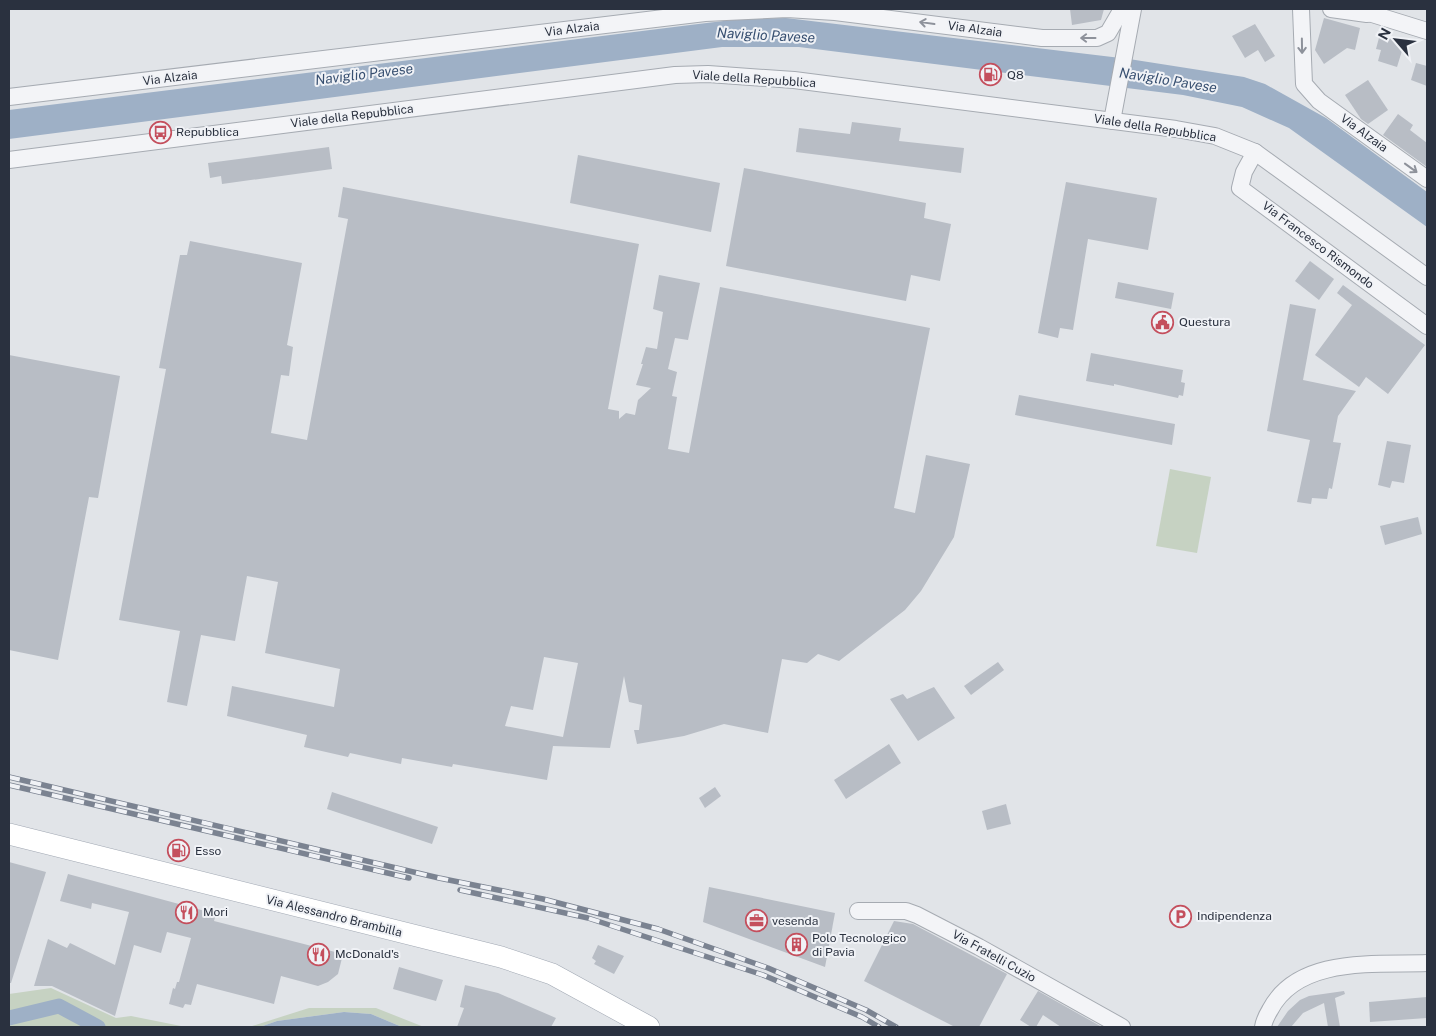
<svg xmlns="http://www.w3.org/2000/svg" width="1436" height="1036" viewBox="0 0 1436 1036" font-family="'Public Sans',sans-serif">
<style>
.green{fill:#c6d2c2}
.water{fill:#9eb0c6}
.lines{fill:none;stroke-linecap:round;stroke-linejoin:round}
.canal{stroke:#9eb0c6;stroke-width:15}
.building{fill:#b8bdc5;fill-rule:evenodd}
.minor-casing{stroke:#a6abb2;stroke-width:18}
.major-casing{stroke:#a1a8b3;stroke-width:22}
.minor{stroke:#f3f4f7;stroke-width:16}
.major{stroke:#fff;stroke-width:21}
.rail-casing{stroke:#7b8391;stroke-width:5.5}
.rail{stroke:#f0f2f6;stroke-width:4;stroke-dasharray:11;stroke-linecap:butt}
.oneway{stroke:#8e929b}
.labels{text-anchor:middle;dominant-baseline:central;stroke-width:4;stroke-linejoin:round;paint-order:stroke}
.street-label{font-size:12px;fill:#2a313f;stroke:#f0f2f6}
.poi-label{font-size:12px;fill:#2a313f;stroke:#f0f2f6;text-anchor:start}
.water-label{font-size:14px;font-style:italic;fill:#374f70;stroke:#f0f2f6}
</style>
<rect width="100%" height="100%" fill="#e1e4e8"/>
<g class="green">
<polygon points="1170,469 1211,477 1197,553 1156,546"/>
<polygon points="51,988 116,1018 131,1016 186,1027 9,1027 9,994"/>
<polygon points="309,1008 376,1008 424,1027 402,1027 371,1014 344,1012 277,1021 260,1027 249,1027"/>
</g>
<g class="water">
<polygon points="786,18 1129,59 1244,77 1265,84 1326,118 1427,192 1427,227 1289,128 1242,107 1183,95 799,47 722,47 9,139 9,110 690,25 740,19"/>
<polygon points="344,1012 371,1014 402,1027 260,1027 277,1021"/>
</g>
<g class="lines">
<polyline class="canal" points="9,1018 59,1006 98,1027"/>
</g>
<g class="building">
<polygon points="1070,9 1104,9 1101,20 1072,25"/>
<polygon points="1324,18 1360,28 1355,50 1347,48 1324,64 1315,50"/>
<polygon points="1255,24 1275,56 1265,62 1258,50 1245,58 1232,36"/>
<polygon points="1380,34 1405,41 1397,67 1378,61 1381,50 1376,49"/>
<polygon points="1416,63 1427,66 1427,86 1411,80"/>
<polygon points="1368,80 1388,110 1368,124 1361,119 1345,95"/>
<polygon points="1398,114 1413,125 1410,130 1427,143 1427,167 1383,135"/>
<polygon points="852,122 901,128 899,141 964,148 961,173 796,152 799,128 850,134"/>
<polygon points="329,147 332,169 222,184 221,176 210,178 208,163"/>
<polygon points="578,155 720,183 711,232 570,203"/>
<polygon points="744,168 926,203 924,218 951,224 940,281 911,275 906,301 726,266"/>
<polygon points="1066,182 1157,198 1148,250 1088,239 1073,330 1060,328 1058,338 1038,333"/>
<path d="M343,187L639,244L608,409L619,411V419L626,413L635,415L638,400L651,388L636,385L643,364H641L646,347L657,349L663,312L653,309L659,275L700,283L688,340L675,338L668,369L677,372L672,396L677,397L668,449L689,453L720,287L930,328L894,508L915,513L926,455L970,464L954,537L921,591L905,610L839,661L818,654L807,663L782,659L768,733L724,724L684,736L637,744L634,730H639L642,705L629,702L624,676L610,748L553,746L547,780L453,764L452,767L402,758L401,764L350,753L348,757L304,747L307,735L227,716L232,686L334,707L340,669L265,653L278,582L247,576L235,641L201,635L187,706L167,702L180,631L119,620L166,369L159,368L180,255H187L190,241L302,263L287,345L293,347L289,376L281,375L271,433L307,440L348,219L338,217ZM544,657L578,663L563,737L505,726L511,706L533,710Z"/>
<polygon points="1310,261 1334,279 1319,300 1295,281"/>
<polygon points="1118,282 1174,293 1171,309 1115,298"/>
<polygon points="1343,285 1425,345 1388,394 1366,377 1359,387 1315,355 1352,305 1337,293"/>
<polygon points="1290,304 1316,309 1303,380 1356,391 1338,416 1333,442 1341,443 1332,489 1329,488 1327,499 1312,498 1311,504 1297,502 1310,440 1267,431"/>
<polygon points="1091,353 1183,370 1181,382 1185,383 1183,396 1179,395 1178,398 1114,384 1114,386 1086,381"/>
<polygon points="9,355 120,376 98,498 89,497 58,660 9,650"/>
<polygon points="1019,395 1175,424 1172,445 1015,415"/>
<polygon points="1387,441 1411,445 1404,483 1392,481 1390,488 1378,485"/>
<polygon points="1418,517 1422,534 1385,545 1380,526"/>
<polygon points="998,662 1004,670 971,695 964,686"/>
<polygon points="934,687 955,718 918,741 890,699 903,694 907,699"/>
<polygon points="889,744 901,763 846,799 834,780"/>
<polygon points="715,787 721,796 705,808 699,798"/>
<polygon points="332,792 438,827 432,844 327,809"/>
<polygon points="1006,804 1011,824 987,830 982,811"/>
<polygon points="9,862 46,872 11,983 9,983"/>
<polygon points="68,874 216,914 214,921 343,954 338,974 328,982 318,986 281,976 274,1004 197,984 191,1005 185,1004 183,1008 169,1004 173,988 175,989 177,982 179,982 191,938 167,932 161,953 134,945 115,1016 52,986 34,986 48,939 67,948 70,943 115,965 129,912 92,903 91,909 60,901"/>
<polygon points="709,887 835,913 825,967 703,922"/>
<polygon points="894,921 913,924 1007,974 979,1027 955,1027 864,981"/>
<polygon points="598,945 624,956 614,974 594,964 596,961 592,958"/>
<polygon points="399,967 443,980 436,1001 393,989"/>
<polygon points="465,985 498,993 556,1018 551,1027 457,1027 464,1008 460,1007"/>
<polygon points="1038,991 1102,1027 1061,1027 1043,1015 1036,1027 1031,1027 1020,1020"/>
<polygon points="1344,991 1345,994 1335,998 1340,1027 1328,1027 1324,1003 1303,1013 1291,1027 1277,1027 1288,1011 1300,1000 1309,996"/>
<polygon points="1427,997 1427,1018 1370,1022 1369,1002"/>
</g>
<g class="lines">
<defs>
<g id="minor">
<polyline points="1301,9 1304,84 1319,101 1427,179"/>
<polyline points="1331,9 1367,14"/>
<polyline points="1356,9 1427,31"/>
<polyline points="9,97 705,13 787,9 835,12 1042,38 1097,38 1108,33 1122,9"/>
<polyline points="1112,121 1133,9"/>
<polyline points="1255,152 1244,172 1240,188 1427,326"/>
<polyline points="9,160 675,75 708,74 794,80 1176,129 1215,136 1255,152 1427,277"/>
<polyline points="858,911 906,911 917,915 979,947 1122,1027"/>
<path d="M1263,1027C1264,1021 1267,1015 1270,1010C1298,956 1376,965 1427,963"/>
</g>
<polyline id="major" points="9,834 501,957 552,974 649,1027"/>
</defs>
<use href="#minor" class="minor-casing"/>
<use href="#major" class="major-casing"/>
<use href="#minor" class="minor"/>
<use href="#major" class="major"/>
<defs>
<g id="rail">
<polyline points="9,777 439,878 543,899 658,929 768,968 866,1010 896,1027"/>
<polyline points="9,785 409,878"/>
<polyline points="460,890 588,918 763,975 862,1017 879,1027"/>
</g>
</defs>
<use href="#rail" class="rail-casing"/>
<use href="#rail" class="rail"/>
</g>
<defs><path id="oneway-shaft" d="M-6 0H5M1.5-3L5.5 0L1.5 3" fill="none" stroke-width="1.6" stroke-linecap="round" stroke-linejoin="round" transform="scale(1.25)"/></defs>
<g class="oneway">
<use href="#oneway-shaft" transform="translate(927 23) rotate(-172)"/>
<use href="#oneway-shaft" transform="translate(1088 38) rotate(-180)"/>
<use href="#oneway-shaft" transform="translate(1302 46) rotate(89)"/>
<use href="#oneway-shaft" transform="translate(1411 168) rotate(36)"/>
</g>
<defs>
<symbol id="fuel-ring" viewBox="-11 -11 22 22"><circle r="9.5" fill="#f0f2f6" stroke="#c44f5d" stroke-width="1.5"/><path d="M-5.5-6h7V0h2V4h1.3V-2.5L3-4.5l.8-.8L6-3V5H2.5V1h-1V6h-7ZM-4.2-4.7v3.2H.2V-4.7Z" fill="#c44f5d"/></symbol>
<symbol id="bus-ring" viewBox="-11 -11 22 22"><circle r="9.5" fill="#f0f2f6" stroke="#c44f5d" stroke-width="1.5"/><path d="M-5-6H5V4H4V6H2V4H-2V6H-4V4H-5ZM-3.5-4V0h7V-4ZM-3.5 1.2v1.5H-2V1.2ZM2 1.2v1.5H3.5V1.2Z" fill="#c44f5d"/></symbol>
<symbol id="civic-ring" viewBox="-11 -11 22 22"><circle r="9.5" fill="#f0f2f6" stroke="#c44f5d" stroke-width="1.5"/><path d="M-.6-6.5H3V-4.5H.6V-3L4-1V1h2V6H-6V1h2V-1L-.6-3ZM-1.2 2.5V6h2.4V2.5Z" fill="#c44f5d"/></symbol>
<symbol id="restaurant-ring" viewBox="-11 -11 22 22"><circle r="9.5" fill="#f0f2f6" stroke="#c44f5d" stroke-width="1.5"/><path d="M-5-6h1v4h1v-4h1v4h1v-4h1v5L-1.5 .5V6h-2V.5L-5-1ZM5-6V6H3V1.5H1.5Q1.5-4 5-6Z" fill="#c44f5d"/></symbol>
<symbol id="parking-ring" viewBox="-11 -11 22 22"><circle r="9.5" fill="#f0f2f6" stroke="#c44f5d" stroke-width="1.5"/><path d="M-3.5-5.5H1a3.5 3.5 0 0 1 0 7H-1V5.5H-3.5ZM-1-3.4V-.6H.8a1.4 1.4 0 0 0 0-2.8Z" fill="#c44f5d"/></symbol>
<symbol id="office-ring" viewBox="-11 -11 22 22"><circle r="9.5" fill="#f0f2f6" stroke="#c44f5d" stroke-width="1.5"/><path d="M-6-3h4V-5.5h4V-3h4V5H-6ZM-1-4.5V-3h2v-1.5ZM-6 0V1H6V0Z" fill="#c44f5d"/></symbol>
<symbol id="building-ring" viewBox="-11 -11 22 22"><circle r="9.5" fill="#f0f2f6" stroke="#c44f5d" stroke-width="1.5"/><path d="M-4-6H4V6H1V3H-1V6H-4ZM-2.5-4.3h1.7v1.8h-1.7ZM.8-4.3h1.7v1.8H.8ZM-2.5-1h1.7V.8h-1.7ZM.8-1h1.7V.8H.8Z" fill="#c44f5d"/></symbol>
</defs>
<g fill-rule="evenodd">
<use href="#fuel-ring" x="978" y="62" width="25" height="25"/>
<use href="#bus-ring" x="148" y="120" width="25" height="25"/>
<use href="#civic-ring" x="1150" y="310" width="25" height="25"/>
<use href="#fuel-ring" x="166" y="838" width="25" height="25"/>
<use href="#restaurant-ring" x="174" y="900" width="25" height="25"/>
<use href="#parking-ring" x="1168" y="904" width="25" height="25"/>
<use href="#office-ring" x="744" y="908" width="25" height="25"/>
<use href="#building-ring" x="784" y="932" width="25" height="25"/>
<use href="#restaurant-ring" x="306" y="942" width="25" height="25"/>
</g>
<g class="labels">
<g class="street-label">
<text transform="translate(572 29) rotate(-7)">Via Alzaia</text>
<text transform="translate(975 29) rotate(8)">Via Alzaia</text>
<text transform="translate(170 78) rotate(-7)">Via Alzaia</text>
<text transform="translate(754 79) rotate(4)">Viale della Repubblica</text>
<text transform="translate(352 116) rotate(-7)">Viale della Repubblica</text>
<text transform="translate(1155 128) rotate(9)">Viale della Repubblica</text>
<text transform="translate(1364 133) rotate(36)">Via Alzaia</text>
<text transform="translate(1318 245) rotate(37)">Via Francesco Rismondo</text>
<text transform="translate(334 916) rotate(14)">Via Alessandro Brambilla</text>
<text transform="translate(994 956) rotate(29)">Via Fratelli Cuzio</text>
</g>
<g class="poi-label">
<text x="1007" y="75">Q8</text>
<text x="176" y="132">Repubblica</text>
<text x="1179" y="322">Questura</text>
<text x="195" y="851">Esso</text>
<text x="203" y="912">Mori</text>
<text x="1197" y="916">Indipendenza</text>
<text x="772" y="921">vesenda</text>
<text x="812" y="938">Polo Tecnologico<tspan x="812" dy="14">di Pavia</tspan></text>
<text x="335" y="954">McDonald's</text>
</g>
<g class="water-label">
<text transform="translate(766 35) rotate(3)">Naviglio Pavese</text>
<text transform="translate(364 74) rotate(-7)">Naviglio Pavese</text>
<text transform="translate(1168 80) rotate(9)">Naviglio Pavese</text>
</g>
</g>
<rect width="1436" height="1036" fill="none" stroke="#2a313f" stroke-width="20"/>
<g transform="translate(1396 40) rotate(298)" stroke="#f0f2f6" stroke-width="4" paint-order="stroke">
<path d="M0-4L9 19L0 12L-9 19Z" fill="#2a313f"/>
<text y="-8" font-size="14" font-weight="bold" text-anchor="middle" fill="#2a313f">N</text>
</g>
</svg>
